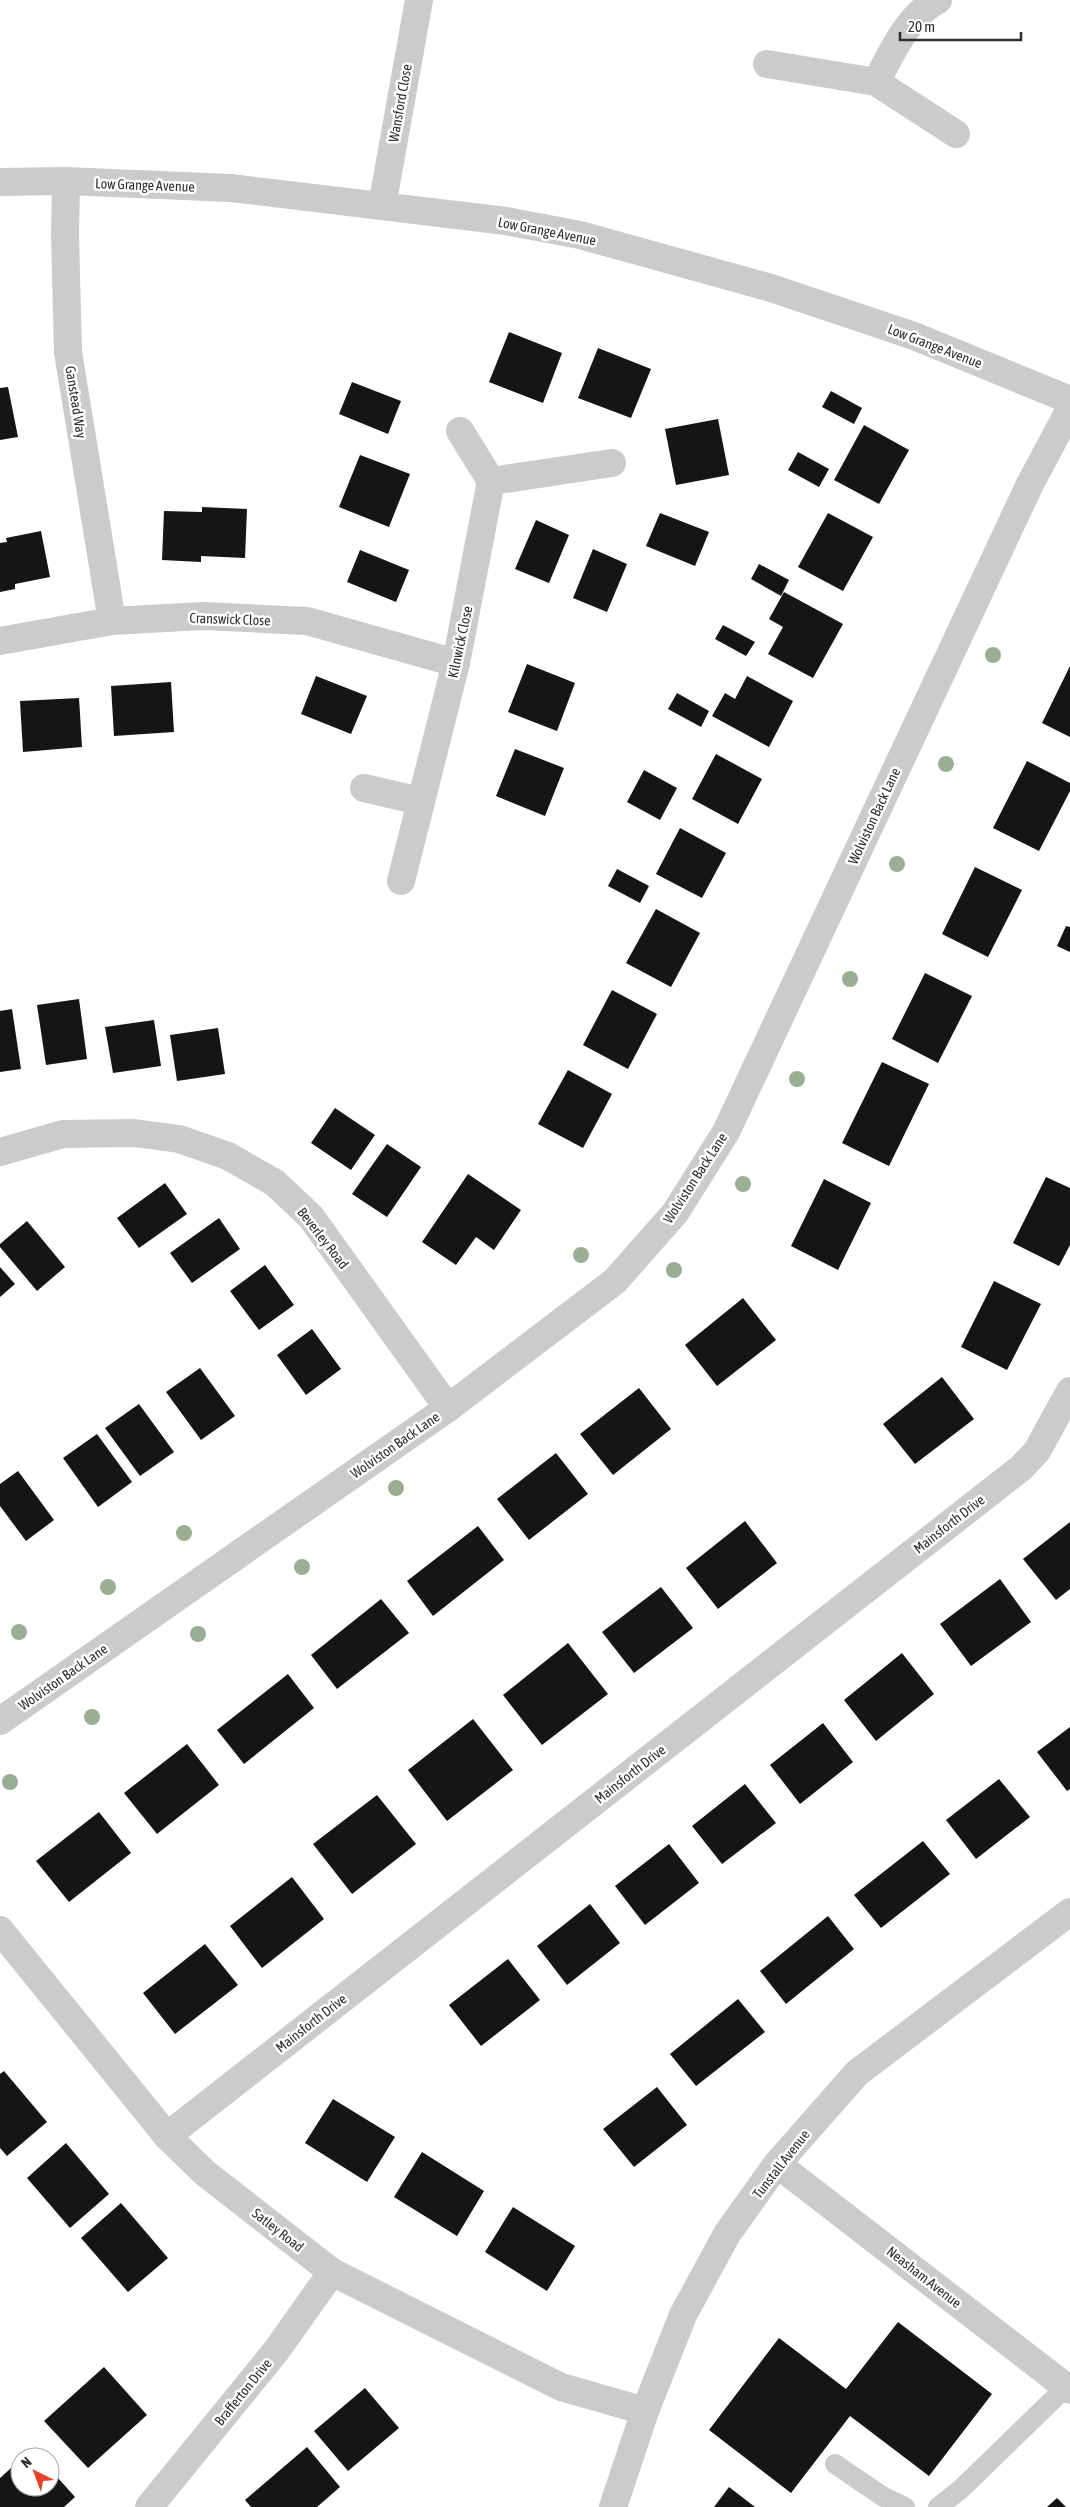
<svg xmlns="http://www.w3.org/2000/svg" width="1070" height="2507" viewBox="0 0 1070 2507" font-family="'Asap Condensed',sans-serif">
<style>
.building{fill:#151515}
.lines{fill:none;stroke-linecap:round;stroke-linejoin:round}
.lane{stroke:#cbcbcb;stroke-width:20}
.street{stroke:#cbcbcb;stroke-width:28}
.tree{fill:#9aae93}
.labels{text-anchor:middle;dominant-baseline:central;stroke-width:5;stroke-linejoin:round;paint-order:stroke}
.street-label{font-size:14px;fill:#2e2e2e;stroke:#fff}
</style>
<rect width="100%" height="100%" fill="#fff"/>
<g class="building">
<polygon points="509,332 562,353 543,403 489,382"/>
<polygon points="598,348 651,369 631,418 578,398"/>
<polygon points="352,382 401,401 388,434 339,414"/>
<polygon points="8,387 18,437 0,440 0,388"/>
<polygon points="831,391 862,408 854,424 822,407"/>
<polygon points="718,419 729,475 676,485 665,429"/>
<polygon points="864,425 909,450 879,504 834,480"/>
<polygon points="798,452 829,469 819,487 788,470"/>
<polygon points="360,455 410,474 389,527 339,507"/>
<polygon points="202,507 247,509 245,558 201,556 201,562 162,560 164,511 202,512"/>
<polygon points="660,513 709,532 695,566 646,546"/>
<polygon points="828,513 873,537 843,591 798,567"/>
<polygon points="536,520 569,535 549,583 515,569"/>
<polygon points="41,531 50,577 15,584 15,589 0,592 0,543 7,542 6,538"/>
<polygon points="593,549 627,564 607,612 573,598"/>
<polygon points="360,550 409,570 396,602 347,582"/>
<polygon points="759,564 789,580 781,596 751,579"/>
<polygon points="784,592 843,624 813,678 768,654 783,627 769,619"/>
<polygon points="723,625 755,642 746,656 715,639"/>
<polygon points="527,664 575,683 557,731 508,712"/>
<polygon points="1070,666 1070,737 1042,723"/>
<polygon points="316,676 367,696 351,734 301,714"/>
<polygon points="747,676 793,701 769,747 712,716 725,693 735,699"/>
<polygon points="171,682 174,732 114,736 111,686"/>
<polygon points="677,693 709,711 701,727 668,709"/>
<polygon points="79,698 82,747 23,752 20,701"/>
<polygon points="515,749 564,768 545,816 496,796"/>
<polygon points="716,754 762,779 738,824 692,799"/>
<polygon points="1027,761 1070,783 1070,791 1039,851 993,828"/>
<polygon points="644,770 677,788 660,820 627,802"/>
<polygon points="680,828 726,853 702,898 656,874"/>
<polygon points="975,867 1022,890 988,957 942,934"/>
<polygon points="617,869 649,886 640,903 608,886"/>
<polygon points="656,909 700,933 671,987 626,963"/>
<polygon points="1066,926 1070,927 1070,952 1057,946"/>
<polygon points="925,973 972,996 938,1063 892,1039"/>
<polygon points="612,990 657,1014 628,1069 583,1045"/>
<polygon points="79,999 87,1059 46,1065 37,1005"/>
<polygon points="12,1009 21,1069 0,1072 0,1011"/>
<polygon points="154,1020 161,1066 113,1073 105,1027"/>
<polygon points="218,1028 225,1074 177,1081 170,1035"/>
<polygon points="882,1062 929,1084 889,1166 842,1143"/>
<polygon points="568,1070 612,1094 583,1148 538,1124"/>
<polygon points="335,1108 375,1135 351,1170 311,1143"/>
<polygon points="387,1144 421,1167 387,1217 352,1194"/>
<polygon points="468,1174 521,1210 494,1250 476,1237 456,1265 422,1242"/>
<polygon points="1046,1177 1070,1188 1070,1245 1059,1266 1013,1243"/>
<polygon points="824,1179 871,1203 838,1270 791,1246"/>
<polygon points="165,1183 187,1214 139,1248 117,1218"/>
<polygon points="219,1218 240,1249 192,1283 170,1253"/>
<polygon points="27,1221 65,1267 37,1291 0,1247 0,1244"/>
<polygon points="265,1265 294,1305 259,1330 230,1291"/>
<polygon points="0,1267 15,1284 0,1297"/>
<polygon points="994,1281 1041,1304 1007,1370 961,1347"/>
<polygon points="743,1298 776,1340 717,1386 685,1345"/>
<polygon points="312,1329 341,1369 306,1395 277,1355"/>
<polygon points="200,1368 235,1416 201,1440 166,1392"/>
<polygon points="942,1377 974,1419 915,1464 883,1424"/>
<polygon points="639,1388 671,1429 613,1475 580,1434"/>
<polygon points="139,1404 174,1452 140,1476 105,1428"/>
<polygon points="97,1434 132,1482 98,1507 63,1458"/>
<polygon points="556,1453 588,1494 529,1540 497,1499"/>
<polygon points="18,1471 54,1520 26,1541 0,1506 0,1484"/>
<polygon points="745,1521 777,1563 718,1609 686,1568"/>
<polygon points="1070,1522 1070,1589 1056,1600 1023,1559"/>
<polygon points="478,1526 504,1560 433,1616 407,1581"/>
<polygon points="1000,1579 1031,1622 971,1666 940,1624"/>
<polygon points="661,1587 693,1628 634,1673 602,1632"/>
<polygon points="381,1599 409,1633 337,1689 311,1655"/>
<polygon points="568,1643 608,1694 542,1745 503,1695"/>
<polygon points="902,1653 934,1694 876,1741 844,1700"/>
<polygon points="288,1674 314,1708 244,1764 217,1730"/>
<polygon points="473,1719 513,1770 447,1821 408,1770"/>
<polygon points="823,1723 853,1762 800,1804 770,1765"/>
<polygon points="1070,1727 1070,1789 1067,1791 1037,1752"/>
<polygon points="187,1744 219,1785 157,1834 124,1793"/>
<polygon points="999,1779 1030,1817 976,1859 946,1820"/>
<polygon points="745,1784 776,1823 722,1864 692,1826"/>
<polygon points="377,1795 416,1844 352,1894 313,1844"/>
<polygon points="99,1812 131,1853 69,1902 36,1861"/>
<polygon points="923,1841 950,1874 881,1928 854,1895"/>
<polygon points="669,1844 699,1883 645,1925 615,1886"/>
<polygon points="292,1877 324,1919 262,1968 230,1926"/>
<polygon points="590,1904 620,1943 567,1985 537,1946"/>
<polygon points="828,1916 854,1949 786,2004 760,1971"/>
<polygon points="205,1944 238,1985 175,2034 143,1993"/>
<polygon points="508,1959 540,2000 481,2046 449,2005"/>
<polygon points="738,1999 765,2032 696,2086 670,2054"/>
<polygon points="4,2071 47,2122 7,2156 0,2148 0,2074"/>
<polygon points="657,2087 687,2125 634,2167 603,2129"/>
<polygon points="333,2099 395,2137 367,2182 305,2143"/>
<polygon points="66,2143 109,2194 70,2228 27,2178"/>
<polygon points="422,2152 484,2191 457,2236 394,2197"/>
<polygon points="121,2203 168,2258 128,2292 81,2238"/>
<polygon points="513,2207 575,2246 547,2291 485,2252"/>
<polygon points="898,2322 992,2394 929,2476 850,2416 791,2493 709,2430 779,2338 846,2389"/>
<polygon points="104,2367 147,2415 88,2468 44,2421"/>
<polygon points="365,2388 399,2428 348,2471 314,2431"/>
<polygon points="307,2447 340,2487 317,2507 251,2507 245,2500"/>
<polygon points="32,2449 39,2457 23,2457"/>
<polygon points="20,2460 20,2487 50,2487 50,2469 75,2497 64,2507 0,2507 0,2478"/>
<polygon points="729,2487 755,2507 714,2507"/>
<polygon points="1057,2498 1066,2507 1047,2507"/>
</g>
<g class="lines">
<g class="lane">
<polyline points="835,2464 882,2496 905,2507"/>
<polyline points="938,2507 961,2489 1066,2387"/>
</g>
<g class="street">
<polyline points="767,64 876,82 956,134"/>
<path d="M876,82C892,53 907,16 938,0"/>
<polyline points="66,181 65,235 68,352 112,621"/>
<polyline points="0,182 66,181 231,188 506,221 580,235 771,288 914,336 1070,400"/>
<polyline points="382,206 419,0"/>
<polyline points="460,431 491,481 612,463"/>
<polyline points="0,641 112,621 203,616 307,621 456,663"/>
<polyline points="364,788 420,801"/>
<polyline points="401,881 456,663 491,481"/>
<polyline points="0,1152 63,1134 135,1133 179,1139 228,1156 275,1183 311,1217 448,1408"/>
<polyline points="0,1721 448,1408 615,1281 675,1213 726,1132 1030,484 1070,409"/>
<polyline points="0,1930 167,2136 205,2173 332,2272 561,2387 645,2411"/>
<polyline points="167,2136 1021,1468 1037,1451 1070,1391"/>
<polyline points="777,2164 1070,2390"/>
<polyline points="149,2507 276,2351 332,2272"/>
<polyline points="613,2507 645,2411 683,2315 727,2234 777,2164 857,2073 1070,1912"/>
</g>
</g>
<g class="tree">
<circle cx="993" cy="655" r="8"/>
<circle cx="946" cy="764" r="8"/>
<circle cx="897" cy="864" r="8"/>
<circle cx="850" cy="979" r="8"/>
<circle cx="797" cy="1079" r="8"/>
<circle cx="743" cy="1184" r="8"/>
<circle cx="581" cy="1255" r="8"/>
<circle cx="674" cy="1270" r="8"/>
<circle cx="396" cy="1488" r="8"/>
<circle cx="184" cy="1533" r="8"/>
<circle cx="302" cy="1567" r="8"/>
<circle cx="108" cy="1587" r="8"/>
<circle cx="19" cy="1632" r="8"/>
<circle cx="198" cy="1634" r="8"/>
<circle cx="92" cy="1717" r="8"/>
<circle cx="10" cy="1782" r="8"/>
</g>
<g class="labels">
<g class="street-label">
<text transform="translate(400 103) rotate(-80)">Wansford Close</text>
<text transform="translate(145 185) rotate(2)">Low Grange Avenue</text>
<text transform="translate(547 231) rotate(11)">Low Grange Avenue</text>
<text transform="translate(935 346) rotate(21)">Low Grange Avenue</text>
<text transform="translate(76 402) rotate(81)">Ganstead Way</text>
<text transform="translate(230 619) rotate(2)">Cranswick Close</text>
<text transform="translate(460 642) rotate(-78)">Kilnwick Close</text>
<text transform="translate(874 816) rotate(-65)">Wolviston Back Lane</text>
<text transform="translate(695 1178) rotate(-57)">Wolviston Back Lane</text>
<text transform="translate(323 1238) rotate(52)">Beverley Road</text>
<text transform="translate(395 1445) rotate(-35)">Wolviston Back Lane</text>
<text transform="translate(949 1524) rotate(-38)">Mainsforth Drive</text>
<text transform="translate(63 1677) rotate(-35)">Wolviston Back Lane</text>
<text transform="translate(630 1774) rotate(-38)">Mainsforth Drive</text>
<text transform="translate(311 2023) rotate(-38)">Mainsforth Drive</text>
<text transform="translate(781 2164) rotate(-52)">Tunstall Avenue</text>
<text transform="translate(278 2230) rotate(38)">Satley Road</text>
<text transform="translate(924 2277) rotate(38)">Neasham Avenue</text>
<text transform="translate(243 2392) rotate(-51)">Brafferton Drive</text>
</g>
</g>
<g transform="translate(35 2472) rotate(318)"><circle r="24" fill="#ffffff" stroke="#ababab"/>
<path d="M0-4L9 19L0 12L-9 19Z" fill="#ed4029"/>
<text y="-8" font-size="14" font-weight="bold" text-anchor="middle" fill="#2e2e2e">N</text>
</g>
<path d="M900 32v8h121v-8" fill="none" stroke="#2e2e2e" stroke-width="2.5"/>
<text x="908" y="32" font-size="15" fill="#2e2e2e" stroke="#ffffff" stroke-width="4" paint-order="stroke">20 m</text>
</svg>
